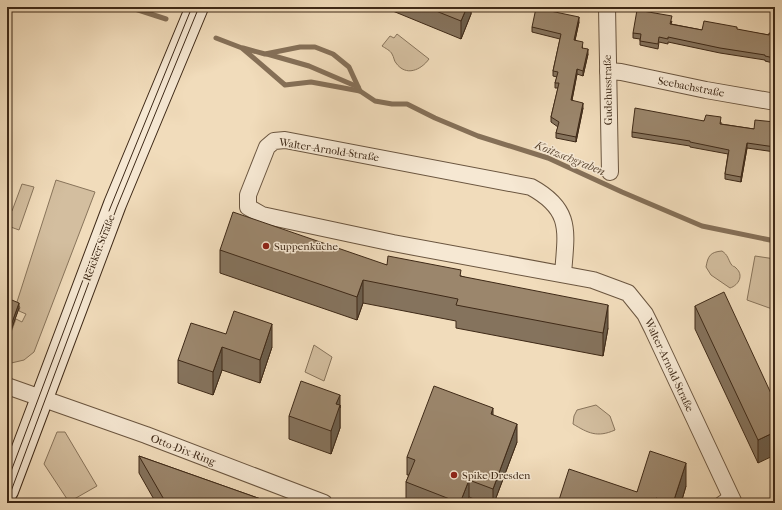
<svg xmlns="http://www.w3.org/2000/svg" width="782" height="510" viewBox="0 0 782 510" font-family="'IM FELL French Canon',serif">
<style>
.green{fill:#d3be9f;stroke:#88745b}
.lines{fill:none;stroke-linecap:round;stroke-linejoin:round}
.stream{stroke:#857058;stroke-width:5}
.lane-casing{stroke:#6b5640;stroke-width:10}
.street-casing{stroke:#6b5640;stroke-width:18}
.secondary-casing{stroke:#3e2917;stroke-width:24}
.lane{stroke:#f6e8d3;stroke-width:8}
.street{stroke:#f6e8d3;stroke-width:16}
.secondary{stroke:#f6e8d3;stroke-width:22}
.tram{stroke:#3e2917;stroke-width:1}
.wall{fill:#85735d;stroke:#3e2917}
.shaded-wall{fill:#6c5e4c;stroke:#3e2917}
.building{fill:#9b866c;stroke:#3e2917}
.poi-dot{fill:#8f2418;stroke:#f6e8d3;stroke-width:1.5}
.labels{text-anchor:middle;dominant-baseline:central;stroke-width:3;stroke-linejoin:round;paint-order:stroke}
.street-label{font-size:11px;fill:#3e2917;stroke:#f6e8d3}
.poi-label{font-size:11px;fill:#3e2917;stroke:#f6e8d3;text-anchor:start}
.water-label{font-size:12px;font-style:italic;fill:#614c37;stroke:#f6e8d3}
</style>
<rect width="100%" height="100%" fill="#f1dcbb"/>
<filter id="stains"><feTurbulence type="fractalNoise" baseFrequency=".005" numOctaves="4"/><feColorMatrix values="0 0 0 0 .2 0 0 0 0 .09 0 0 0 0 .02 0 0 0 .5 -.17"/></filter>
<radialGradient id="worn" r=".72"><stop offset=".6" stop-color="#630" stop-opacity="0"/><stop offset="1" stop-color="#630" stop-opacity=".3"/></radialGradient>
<g class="green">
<path d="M397,34L429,59C421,70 406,77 396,63C394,61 394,57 392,54C391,51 385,48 382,46L390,36L394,38Z"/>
<polygon points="56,180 95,192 34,352 24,360 7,364 7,334 10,335 16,319 22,322 26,314 19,311 20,307 16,305"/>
<polygon points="22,184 34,187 19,230 8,226 7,229 7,210 12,211"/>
<path d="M722,251C728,255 728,259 731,264C735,269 732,264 736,268C744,275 739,285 730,288L711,275L706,267C708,256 710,252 722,251Z"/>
<polygon points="755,256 775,259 775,310 747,300"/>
<polygon points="314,345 332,357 324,381 305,372"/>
<path d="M596,405L610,416L615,430C597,438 588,433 573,424L574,416L577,410Z"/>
<polygon points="57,432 65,432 97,486 69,502 44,464"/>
</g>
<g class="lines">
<g class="stream">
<polyline points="129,7 166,19"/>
<polyline points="216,38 242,48 285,85 311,82 360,91 375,101 392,104 407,104 435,118 478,136 548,158 622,192 702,226 775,241"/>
<polyline points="243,48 265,54 300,47 315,47 333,54 349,67 360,91"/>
<polyline points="267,54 309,66 358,87"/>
</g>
<defs>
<polyline id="lane" points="717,503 730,494"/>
<g id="street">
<polyline points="607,7 610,172"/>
<polyline points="608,71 621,72 706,90 775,102"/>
<path d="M563,274C566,232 573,210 531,187L285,140L274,141L267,147L248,195V207L262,215L393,243L593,280L628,293L645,314L653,330L734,503"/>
<polyline points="7,386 146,435 324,503"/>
</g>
<polyline id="secondary" points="7,491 115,204 197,7"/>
</defs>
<use href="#lane" class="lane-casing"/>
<use href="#street" class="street-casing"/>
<use href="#secondary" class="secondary-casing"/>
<use href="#lane" class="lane"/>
<use href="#street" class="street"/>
<use href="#secondary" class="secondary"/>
<g class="tram">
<polyline points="109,211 192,7"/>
<polyline points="7,482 104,224"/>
<polyline points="7,502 117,207 199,7"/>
</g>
</g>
<g class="wall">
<polygon points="383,7 471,7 471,14 461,39"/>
<polygon points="672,21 671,24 702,30 737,30 769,35 775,34 775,69 773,69 773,63 765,61 765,60 720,53 668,42 668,44 659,42 658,49 640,45 640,39 633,38 633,33"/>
<polygon points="579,22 575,40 583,47 582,48 588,54 583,76 577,74 572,100 583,108 576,142 556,138 556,133 558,127 551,122 551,117 558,88 555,88 555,83 557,77 553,76 553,71 560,39 532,32 532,27"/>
<polygon points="704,121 721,122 721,124 754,129 775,122 775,152 747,148 741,182 725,179 725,174 728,154 690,147 690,146 632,137 632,132"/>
<polygon points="220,250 387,265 461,276 608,328 603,356 456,328 456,321 363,303 357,320 220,273"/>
<polygon points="7,298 19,308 10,333 7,332"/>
<polygon points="695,306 775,402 758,463 695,329"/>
<polygon points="226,334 272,347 260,383 222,370 213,395 178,383 178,360"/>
<polygon points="340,405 340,428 331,454 289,439 289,416"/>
<polygon points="493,415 517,442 494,503 484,503 469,497 466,503 414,503 406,500 406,482 409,475 407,475 407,457"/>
<polygon points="139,456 272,503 156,503 139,473"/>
<polygon points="686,486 681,503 558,503 637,492"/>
</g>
<g class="shaded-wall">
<polygon points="467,7 471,7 471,14 461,39 461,21"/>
<polygon points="579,17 579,22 574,45 574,40"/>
<polygon points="588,49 588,54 583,76 583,71"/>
<polygon points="577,69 577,74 571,105 571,100"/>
<polygon points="583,103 583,108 576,142 576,137"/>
<polygon points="747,143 747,148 741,182 741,177"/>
<polygon points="363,280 363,303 357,320 357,297"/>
<polygon points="19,303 19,308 10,333 10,328"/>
<polygon points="608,305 608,328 603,356 603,333"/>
<polygon points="272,324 272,347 260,383 260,360"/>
<polygon points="222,347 222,370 213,395 213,372"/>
<polygon points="340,395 340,408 340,405 340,428 331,454 331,431 336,404"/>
<polygon points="493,408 493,426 491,414"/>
<polygon points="517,424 517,442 494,503 493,503 493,489"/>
<polygon points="775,432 775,455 758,463 758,440"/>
<polygon points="686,463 686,486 681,503 673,503"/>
<polygon points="469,480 469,497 466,503 460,503"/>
</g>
<g class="building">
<polygon points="426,7 467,7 461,21"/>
<polygon points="536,8 579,17 574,40 583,42 582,48 588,49 583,71 577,69 571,100 583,103 576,137 556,133 559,122 551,117 559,83 555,83 558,72 553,71 561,34 532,27"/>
<polygon points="637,10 672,16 670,24 702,30 704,21 737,27 737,29 769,35 769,33 775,34 775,64 773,64 774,58 765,56 765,55 720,48 668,37 668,39 659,37 658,44 640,41 641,34 633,33"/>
<polygon points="635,108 704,121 706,115 721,117 720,124 754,129 755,120 775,122 775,147 747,143 741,177 725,174 729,150 690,142 690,141 632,132"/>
<polygon points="233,212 387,265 388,256 461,270 460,276 608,305 603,333 456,305 458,299 363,280 357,297 220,250"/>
<polygon points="724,292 775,402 775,432 758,440 695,306"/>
<polygon points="7,298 19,303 10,328 7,327"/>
<polygon points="234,311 272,324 260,360 222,347 213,372 178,360 191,323 226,334"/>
<polygon points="301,381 340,395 336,404 340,405 331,431 289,416"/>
<polygon points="434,386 493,408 491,414 517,424 493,489 469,480 460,503 406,482 415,460 407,457"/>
<polygon points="650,451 686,463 673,503 670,503 656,498 654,503 558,503 569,469 637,492"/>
<polygon points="139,456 272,503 166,503"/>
</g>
<g class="poi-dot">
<circle cx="266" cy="246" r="4"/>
<circle cx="454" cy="475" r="4"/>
</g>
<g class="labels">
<g class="street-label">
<text transform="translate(691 87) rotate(11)">Seebachstraße</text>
<text transform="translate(608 90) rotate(-91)">Gudehusstraße</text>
<text transform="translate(329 150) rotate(9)">Walter-Arnold-Straße</text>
<text transform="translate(99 248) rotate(-69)">Reicker Straße</text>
<text transform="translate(669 365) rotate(65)">Walter-Arnold-Straße</text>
<text transform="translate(183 450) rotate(21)">Otto-Dix-Ring</text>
</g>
<g class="poi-label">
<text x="274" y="246">Suppenküche</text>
<text x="462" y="475">Spike Dresden</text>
</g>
<g class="water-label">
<text transform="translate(570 158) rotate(22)">Koitzschgraben</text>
</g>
</g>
<rect width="782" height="510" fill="none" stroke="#f1dcbb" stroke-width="24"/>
<rect x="8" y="8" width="766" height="494" fill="none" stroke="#3e2917" stroke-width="2"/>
<rect x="12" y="12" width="758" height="486" fill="none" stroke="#3e2917"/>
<rect width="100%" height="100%" filter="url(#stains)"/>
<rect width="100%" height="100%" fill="url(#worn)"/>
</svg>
